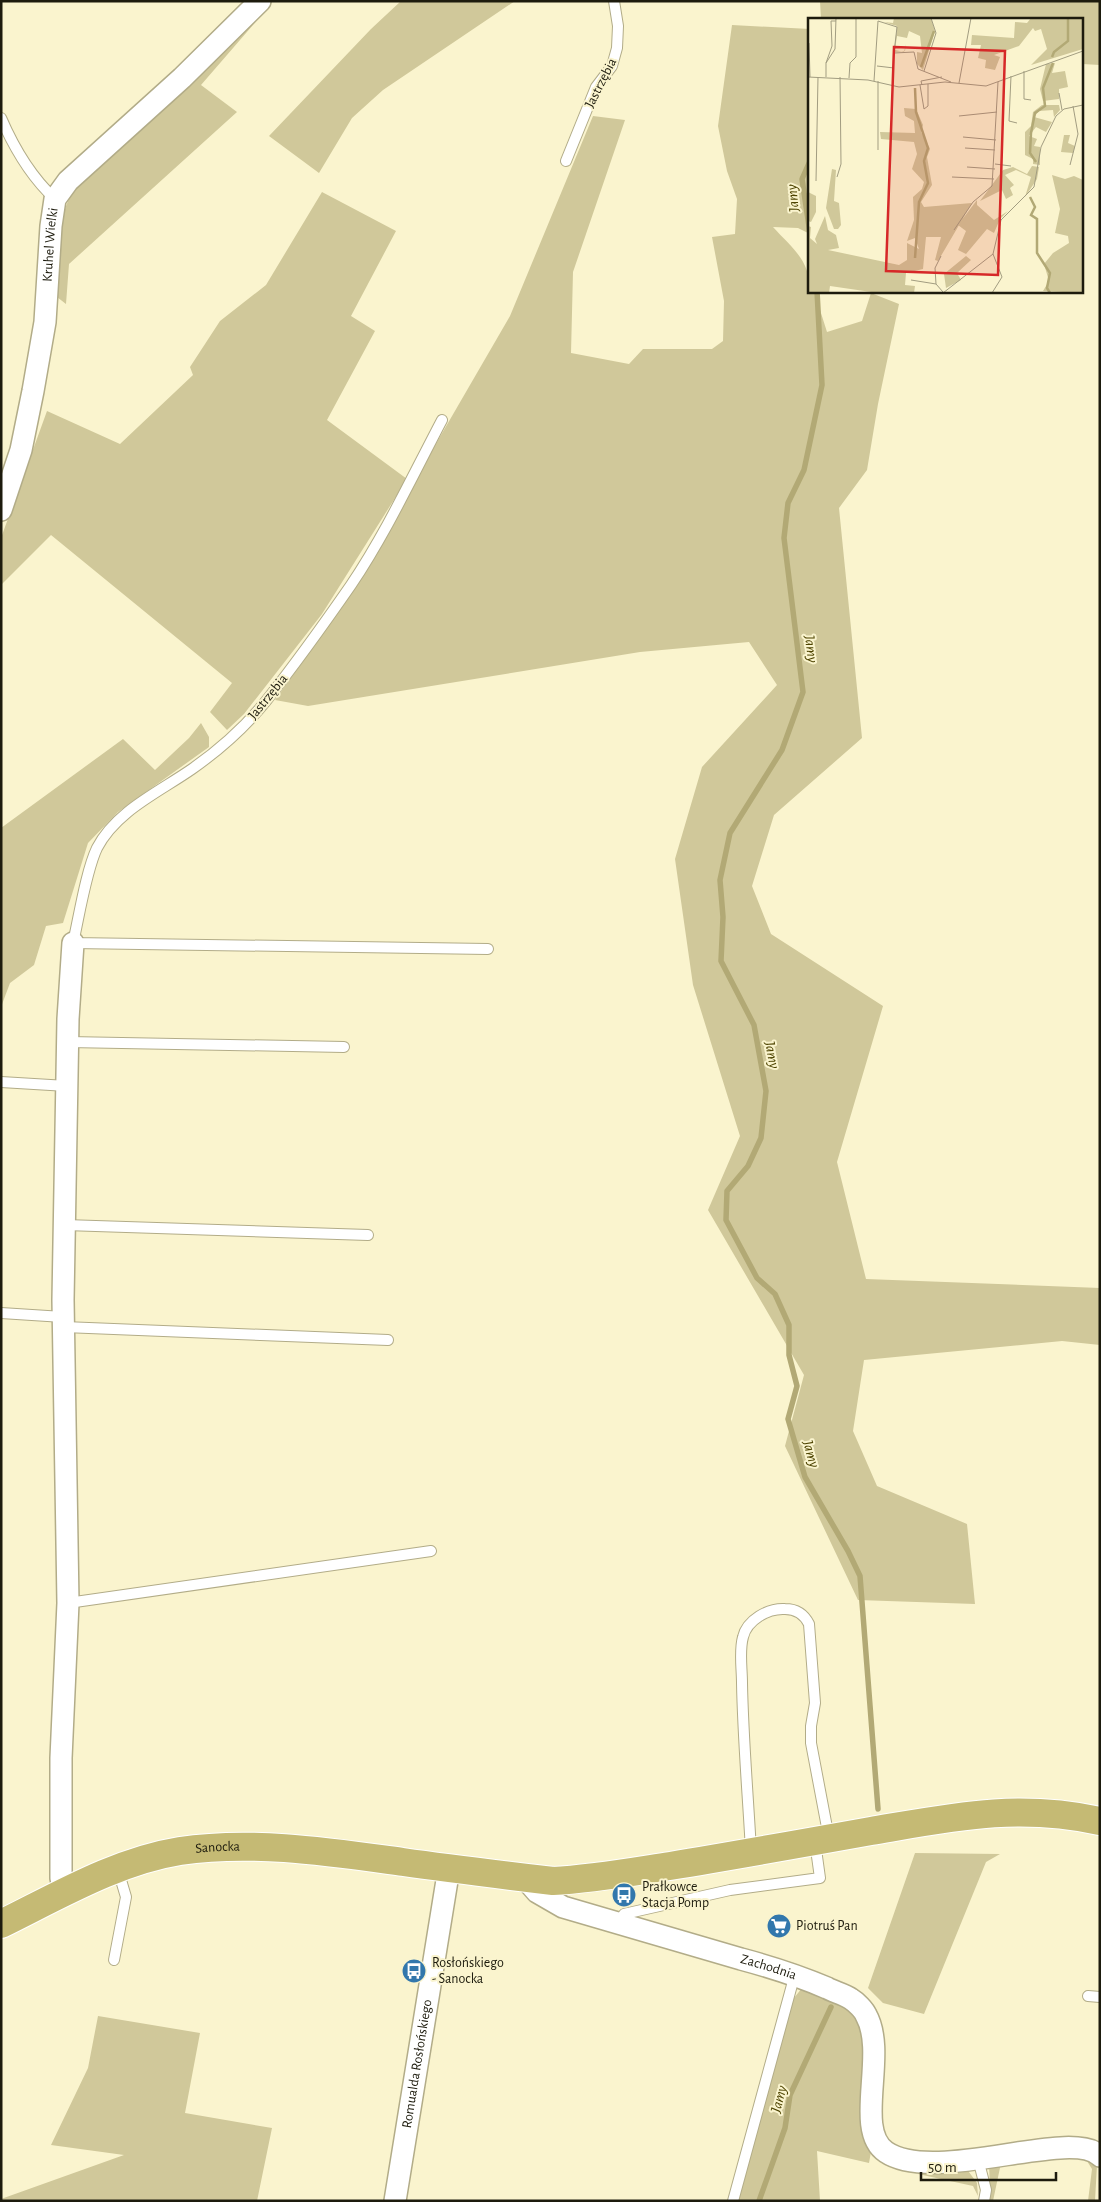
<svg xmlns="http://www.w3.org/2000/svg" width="1101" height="2202" viewBox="0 0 1101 2202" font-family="'Alegreya Sans',sans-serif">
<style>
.green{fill:#d0c89a}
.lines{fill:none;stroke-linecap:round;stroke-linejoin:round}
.stream{stroke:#b2a975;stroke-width:5.5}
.service-casing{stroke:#b2ac88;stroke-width:12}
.minor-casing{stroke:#b2ac88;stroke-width:24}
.primary-casing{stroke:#fff;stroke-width:30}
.service{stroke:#fff;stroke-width:10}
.minor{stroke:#fff;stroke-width:21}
.primary{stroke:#c5ba74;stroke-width:28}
.labels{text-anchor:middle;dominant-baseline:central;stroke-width:4;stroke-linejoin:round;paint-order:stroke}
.street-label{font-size:14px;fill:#1d1b0d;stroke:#faf4ce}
.poi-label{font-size:14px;fill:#1d1b0d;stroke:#faf4ce;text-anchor:start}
.water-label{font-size:15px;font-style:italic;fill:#4d4300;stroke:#faf4ce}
.inset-river{fill:none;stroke:#b2a975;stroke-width:2.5}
.inset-road{fill:none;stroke:#a29d81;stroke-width:1}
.view{fill:#d62828;fill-opacity:0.15;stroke:#d62828;stroke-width:2.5}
.inset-edge{fill:none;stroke:#1d1b0d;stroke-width:2.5}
</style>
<rect width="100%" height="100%" fill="#faf4ce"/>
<g class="green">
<polygon points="401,1 515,1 383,90 352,118 319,173 269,136 371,29"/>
<polygon points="820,1 1100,1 1100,65 1082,64 1082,19 821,19"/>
<path d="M259,18L201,85L237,112L69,264L66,304L57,297C59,262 54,221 74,190Z"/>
<path d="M732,25L810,29V234L798,228L773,227C793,249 810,260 810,291H814L827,332L862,321L871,293L899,304L878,404L867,470L839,508L862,738L774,815L752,886L771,934L883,1006L837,1162L866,1279L1100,1288V1345L1062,1341L864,1360L853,1431L877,1486L967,1524L975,1604L858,1600L785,1446L804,1375L708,1210L740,1136L693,985L675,859L702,767L777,685L749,642L640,652L308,706L275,700L339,611L510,316L593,116L625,120L573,272L571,353L629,364L643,349H712L723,341L724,301L712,237L735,234L737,199L727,171L718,126Z"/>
<polygon points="322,192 396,231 351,316 375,331 327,420 407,479 322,614 244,714 227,730 210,712 232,683 51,535 1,585 1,538 47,411 120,444 193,375 190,367 220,321 266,285"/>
<polygon points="201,723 209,737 209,747 118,812 88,843 63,923 46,926 34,965 10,983 1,1007 1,828 123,739 155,770 189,738"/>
<polygon points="915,1853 1000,1854 986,1862 924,2014 883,2003 868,1988"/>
<polygon points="816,1987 861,2018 872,2146 869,2163 817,2151 820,2201 738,2201 794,1998 802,1988"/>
<polygon points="98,2016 200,2033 185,2113 272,2128 257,2201 1,2201 1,2199 124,2155 51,2145 88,2068"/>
<polygon points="1075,2151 1097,2165 1095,2201 1088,2201 1092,2169 1087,2161 1077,2157 1001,2163 993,2201 988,2201 990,2190 989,2164"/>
<polygon points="919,2168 966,2168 977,2183 978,2196 973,2186 918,2174"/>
</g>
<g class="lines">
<g class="stream">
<polyline points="810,161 802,179 810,233"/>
<polyline points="817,291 822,385 804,470 788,503 784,538 803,692 782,750 730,833 720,880 723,917 721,961 754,1025 766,1091 761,1138 748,1166 727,1191 726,1220 757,1278 775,1294 789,1325 789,1355 797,1386 788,1419 805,1477 848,1551 860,1576 878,1809"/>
<polyline points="759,2201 785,2128 790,2095 831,2007"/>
</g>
<defs>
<g id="service">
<path d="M1,118C14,148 31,177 55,199"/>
<polyline points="566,161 596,87 612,66 617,48 618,26 614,1"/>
<path d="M442,420C413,475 386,533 351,585C324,624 296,663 266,701C245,727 219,750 192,769C159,792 116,811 97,848C86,871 79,917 73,943L488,949"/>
<polyline points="68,1042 344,1047"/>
<polyline points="1,1082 67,1086"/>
<polyline points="65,1225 368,1235"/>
<polyline points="1,1313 63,1317"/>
<polyline points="64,1327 388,1340"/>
<polyline points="68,1603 431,1551"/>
<path d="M751,1851C748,1795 743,1739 742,1683C742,1668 739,1651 743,1637C747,1620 768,1608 785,1609C796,1609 804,1614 809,1624L815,1703L811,1726V1743L829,1838"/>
<polyline points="618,1923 624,1914 730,1890 820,1878 815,1842"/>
<polyline points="114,1960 126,1897 118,1870"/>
<polyline points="1088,1996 1100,1997"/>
<polyline points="978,2159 986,2190 984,2201"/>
<polyline points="733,2201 795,1974"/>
</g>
<g id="minor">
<path id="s1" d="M1,510L21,450L33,391L45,322L51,226L55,199L68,181L182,78L260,1"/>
<path id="s2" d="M524,1877L537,1892L563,1907C622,1924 682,1942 741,1959C771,1967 799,1976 827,1988C834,1992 844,1994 851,1999C856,2002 864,2010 866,2015C888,2054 853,2130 886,2152C935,2185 1072,2127 1100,2156"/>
<polyline points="64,1893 61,1878 61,1758 68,1603 63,1300 68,1019 73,943"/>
<path id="s3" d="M395,2201L449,1868"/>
</g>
<g id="primary">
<path id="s4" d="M1,1924C58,1896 117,1861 180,1851C253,1840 330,1852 403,1862C453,1869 503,1875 553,1881C592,1879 631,1872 670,1866C737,1855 804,1843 871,1831C953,1817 1017,1803 1100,1821"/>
</g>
</defs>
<use href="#service" class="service-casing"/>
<use href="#minor" class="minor-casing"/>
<use href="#primary" class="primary-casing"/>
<use href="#service" class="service"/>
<use href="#minor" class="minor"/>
<use href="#primary" class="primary"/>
</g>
<defs>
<symbol id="bus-disc" viewBox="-11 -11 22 22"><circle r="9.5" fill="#3277ac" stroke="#faf4ce"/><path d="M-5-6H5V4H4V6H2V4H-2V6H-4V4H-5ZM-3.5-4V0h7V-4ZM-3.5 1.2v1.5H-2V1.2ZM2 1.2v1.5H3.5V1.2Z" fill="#fff"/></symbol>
<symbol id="supermarket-disc" viewBox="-11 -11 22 22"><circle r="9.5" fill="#3277ac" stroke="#faf4ce"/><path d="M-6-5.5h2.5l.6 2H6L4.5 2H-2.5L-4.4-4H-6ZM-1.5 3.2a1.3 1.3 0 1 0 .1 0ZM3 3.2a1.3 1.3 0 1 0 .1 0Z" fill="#fff"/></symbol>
</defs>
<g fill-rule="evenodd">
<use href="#bus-disc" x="610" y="1881" width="28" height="28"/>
<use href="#supermarket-disc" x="765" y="1912" width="28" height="28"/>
<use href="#bus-disc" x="400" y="1957" width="28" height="28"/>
</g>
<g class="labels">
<g class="street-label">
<text transform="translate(601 83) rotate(-63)">Jastrzębia</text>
<text stroke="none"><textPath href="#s1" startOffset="271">Kruhel Wielki</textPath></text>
<text transform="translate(268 697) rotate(-51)">Jastrzębia</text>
<text stroke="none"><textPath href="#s4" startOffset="232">Sanocka</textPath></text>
<text stroke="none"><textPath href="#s2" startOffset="264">Zachodnia</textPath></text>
<text stroke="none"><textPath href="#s3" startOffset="139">Romualda Rosłońskiego</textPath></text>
</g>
<g class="poi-label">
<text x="642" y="1887">Prałkowce<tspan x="642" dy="16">Stacja Pomp</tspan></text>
<text x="796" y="1926">Piotruś Pan</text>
<text x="432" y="1963">Rosłońskiego<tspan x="432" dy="16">- Sanocka</tspan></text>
</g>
<g class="water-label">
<text transform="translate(793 198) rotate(-96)">Jamy</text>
<text transform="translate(811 649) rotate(83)">Jamy</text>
<text transform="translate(772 1055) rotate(79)">Jamy</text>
<text transform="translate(811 1454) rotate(74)">Jamy</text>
<text transform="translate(779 2099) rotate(-75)">Jamy</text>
</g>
</g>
<g transform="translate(808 18)">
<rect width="275" height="275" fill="#faf4ce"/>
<path d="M86,0H123L127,13L115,52L109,46V34L114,35L112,18L101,13L99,20L89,18L87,32L96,34L98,26L97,33L87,34L86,33L89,8L76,4L85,5ZM223,0H275V31L223,47L239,31L233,11L227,13L225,10L211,28L186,37L192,39L187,52L177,50L178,42L170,40L173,27H163L164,17L206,20L207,4L219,5ZM247,45L244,55L257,53L260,69L251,71V81L235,83L232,71L238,46ZM234,87H251L252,92L246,99L245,92L231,93L226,99L244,104L238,114L228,109L221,118L229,121L226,128L232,129V147L225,146V141L217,137V114L223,108L225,94ZM96,90L108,91L115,107L113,114L122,131L119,139L124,167L113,184L116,189L164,185L130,243L127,242L133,219H118L115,251L98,255L97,267L107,268L106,275H70L22,268L21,275H0V208L3,209L2,220L9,226L7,221L17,198L20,212L28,217L31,230L20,232L91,247L99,242V225L111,231L107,220L99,223L106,202L105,179L114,171L116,164L104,151L109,136L106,124L73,121L72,114L107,115L106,103L97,98ZM256,117H262L260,125L267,128L265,135L253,134ZM224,148L231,149L229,161L217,179L223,159L208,152L197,157L206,167L202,170L205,177L198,181L194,172L172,183L195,152L205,149L219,156ZM24,151L28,152L26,183L31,185L33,207L30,211H26L18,190ZM244,157L257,161L266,158L275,162V275L235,273L241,263L236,246L245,235L261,225L260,218L247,215L252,191ZM0,174L8,178V194L3,204L0,203ZM169,182V187L186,202L200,193L192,201L186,215L179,211L158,236L150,232L158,213L150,207ZM158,238L163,242L149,255L153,262L138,270L136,256Z" fill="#d0c89a"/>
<path class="inset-river" d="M244,39L246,34L260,23V0M113,49L126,13M107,70L108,94L120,130L116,143L120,165L111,184L107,240M228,144L222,135L223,115L227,95L237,88L235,70L245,45M222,179L227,189L223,197L229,201V235L242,255L239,270L242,275"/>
<path class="inset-road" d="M1,25L2,59M18,45L24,28L23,3H28M69,48L86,50M116,53L128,15L123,0M216,53V81L223,82M203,58L201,103L209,105M0,59L60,62L91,69L137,64L178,68L275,33M18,59V45L27,31L28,0M41,60L42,45L48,39V0M66,63L70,3L89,9L86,35L106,34L110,51L143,64M151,65L163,0M112,67L116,91L120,88V66M114,67L113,63L134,59M251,75L254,92M151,98L189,94M155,119L188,122M157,130L187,132M70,132V63M187,146L203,148M262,147L270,116L265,88M159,149L187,151M29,159L33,146L32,59M144,159L186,161M8,163L10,59M146,212L165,184L184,168L190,64M133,238L127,250L128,266L135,274M103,262L128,266M135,275L185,236L193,202L226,169L233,129L248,98L256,91L275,87M184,275L194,259L185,236"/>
<path class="view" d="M86,29L197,33L190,257L78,253Z"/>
<rect width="275" height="275" class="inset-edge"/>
</g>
<rect width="1101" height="2202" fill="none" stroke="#1d1b0d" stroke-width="5"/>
<path d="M921 2172v8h135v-8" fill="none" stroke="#1d1b0d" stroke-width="2.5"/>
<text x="928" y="2172" font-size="15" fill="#1d1b0d" stroke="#faf4ce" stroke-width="4" paint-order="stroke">50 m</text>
</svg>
